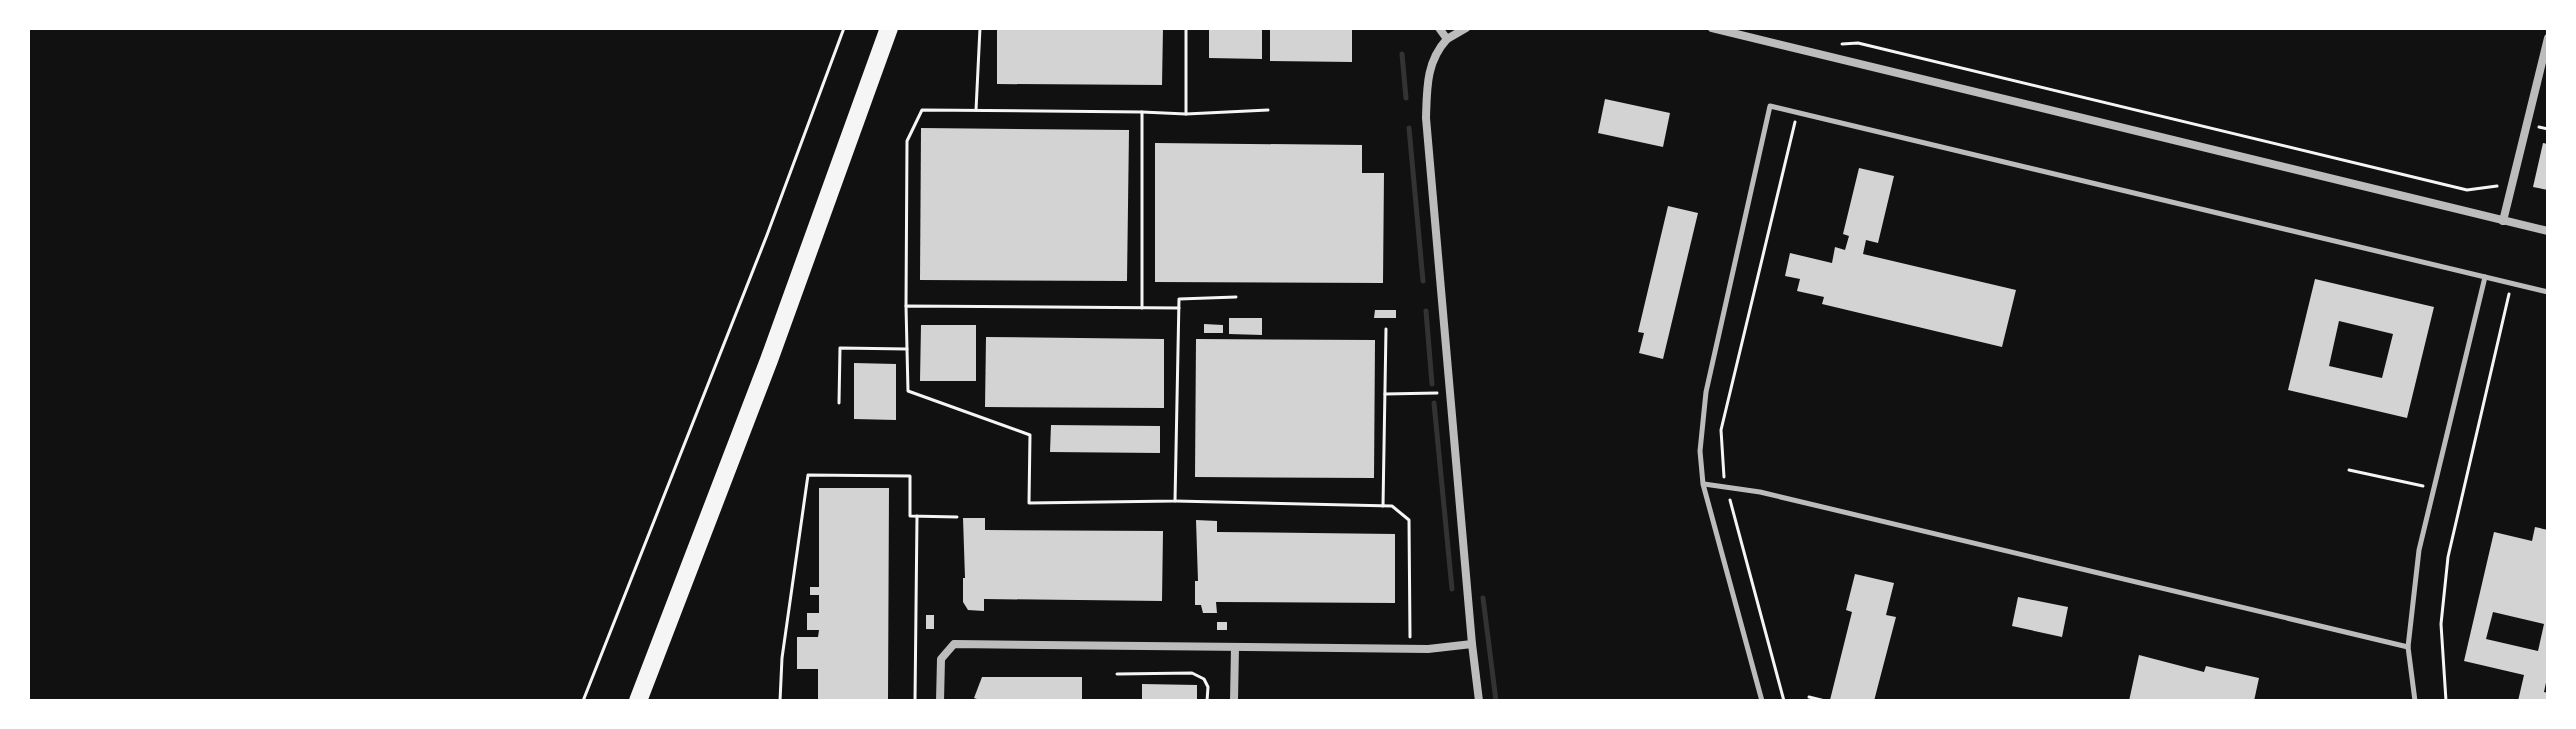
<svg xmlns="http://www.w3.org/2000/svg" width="2576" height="729" viewBox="0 0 2576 729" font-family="'Golos Text',sans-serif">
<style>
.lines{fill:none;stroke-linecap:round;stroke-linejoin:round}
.stream{stroke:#333;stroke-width:5}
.building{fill:#d3d3d3;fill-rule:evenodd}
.path{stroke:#f5f5f5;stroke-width:3}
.service{stroke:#bcbcbc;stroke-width:5}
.minor{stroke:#bcbcbc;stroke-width:8}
.trunk{stroke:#f5f5f5;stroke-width:18}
</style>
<rect width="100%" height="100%" fill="#111"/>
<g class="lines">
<g class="stream">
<polyline points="1402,54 1406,98"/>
<polyline points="1409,128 1423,281"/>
<polyline points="1426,311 1432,384"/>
<polyline points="1434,403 1452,589"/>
<polyline points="1483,598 1496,701"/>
</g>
</g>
<g class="building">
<polygon points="997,28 1163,28 1162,85 997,84"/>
<polygon points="1209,28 1262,28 1262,59 1209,58"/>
<polygon points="1270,28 1352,28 1352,62 1270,61"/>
<polygon points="1605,99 1670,113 1663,147 1598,133"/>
<polygon points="921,128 1129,130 1127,281 920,280"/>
<polygon points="1155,143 1362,145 1362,173 1384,173 1383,283 1155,282"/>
<polygon points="2543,143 2548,144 2548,190 2533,187"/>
<polygon points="1859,168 1894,176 1878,243 1866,240 1863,254 2016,290 2002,347 1822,304 1824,297 1797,291 1800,279 1785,276 1790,253 1832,263 1835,247 1845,250 1849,236 1843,234"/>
<polygon points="1668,206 1698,213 1663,359 1639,353 1644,333 1638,332"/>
<path d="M2315,279L2434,307L2407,418L2288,390ZM2339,321L2393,334L2382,378L2329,366Z"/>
<polygon points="1375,310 1396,310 1396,318 1374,318"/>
<polygon points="1229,318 1262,318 1262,335 1229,334"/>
<polygon points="1204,324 1223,325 1223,333 1204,333"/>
<polygon points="921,325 976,325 976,381 920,381"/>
<polygon points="986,337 1164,339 1164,408 985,407"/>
<polygon points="1196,339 1375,340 1374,478 1195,477"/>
<polygon points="854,363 896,364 896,420 854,419"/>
<polygon points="1051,425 1160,426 1160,453 1050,452"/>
<polygon points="819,488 889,488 888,701 818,701 818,669 797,669 797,637 818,637 819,630 807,630 807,613 819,613 819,595 810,595 810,587 819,587"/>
<polygon points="963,518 985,518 985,530 1163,531 1162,601 984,599 984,611 968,610 963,602 963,578 965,578"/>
<polygon points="1196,520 1217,521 1217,532 1395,534 1395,603 1216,602 1217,613 1203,613 1201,605 1195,605 1195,581 1198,581"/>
<path d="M2535,527L2548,530V673L2544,692L2548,693V701H2518L2524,675L2464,661L2494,532L2532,541ZM2493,612L2544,624L2538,651L2486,639Z"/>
<polygon points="1855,574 1894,583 1886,615 1896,617 1874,701 1836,701 1830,700 1852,612 1846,610"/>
<polygon points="2018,597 2068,607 2062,637 2012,626"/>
<rect x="926" y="615" width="8" height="14"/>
<rect x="1217" y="622" width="10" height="8"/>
<polygon points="2139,655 2204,672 2206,666 2259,678 2254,701 2129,701"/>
<polygon points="982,677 1082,677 1082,701 983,701 974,698"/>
<polygon points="1142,684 1197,685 1197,701 1142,701"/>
</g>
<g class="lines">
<g class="path">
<polyline points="1186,28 1186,114 1268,110"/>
<polyline points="1842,44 1858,43 2467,190 2497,186"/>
<polyline points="976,110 980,28"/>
<polyline points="1142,112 1186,114"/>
<polyline points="2539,127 2548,129"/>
<polyline points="906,306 907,141 922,110 1142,112 1142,308"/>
<polyline points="907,349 906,306 1179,308"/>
<polyline points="1385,394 1437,393"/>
<polyline points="839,403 840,348 907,349 908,391 1030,435 1029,503 1175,501 1179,299 1236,297"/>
<polyline points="2349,470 2423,486"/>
<polyline points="1724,477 1721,430 1795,122"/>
<polyline points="1730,500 1784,701"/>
<polyline points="1175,501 1392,506 1409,520 1410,637"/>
<polyline points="1383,506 1386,329"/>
<polyline points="1117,674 1192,673 1204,679 1208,687 1207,701"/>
<polyline points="1809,697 1825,701"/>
<polyline points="583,701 767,235 844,28"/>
<polyline points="780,701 782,658 808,475 910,476 910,516 957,517"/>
<polyline points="915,701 917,516"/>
<polyline points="2446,701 2441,624 2448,557 2509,294"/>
</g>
<g class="service">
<polyline points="1704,484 1760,492 2408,647"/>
<polyline points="1762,701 1703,484 1700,451 1706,392 1770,106 2548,292"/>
<polyline points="2415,701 2408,647 2419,550 2485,277"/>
</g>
<g class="minor">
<path d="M1439,28L1447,39C1426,62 1427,88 1426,118L1472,644L1479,701"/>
<polyline points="1712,28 2548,231"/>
<polyline points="1447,39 1466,28"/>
<polyline points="2503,221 2548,38"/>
<polyline points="940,701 941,659 954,644 1428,649 1472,644"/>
<polyline points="1234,701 1235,647"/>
</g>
<polyline class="trunk" points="638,701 769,360 889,28"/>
</g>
<rect width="2576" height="729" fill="none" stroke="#ffffff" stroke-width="60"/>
</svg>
